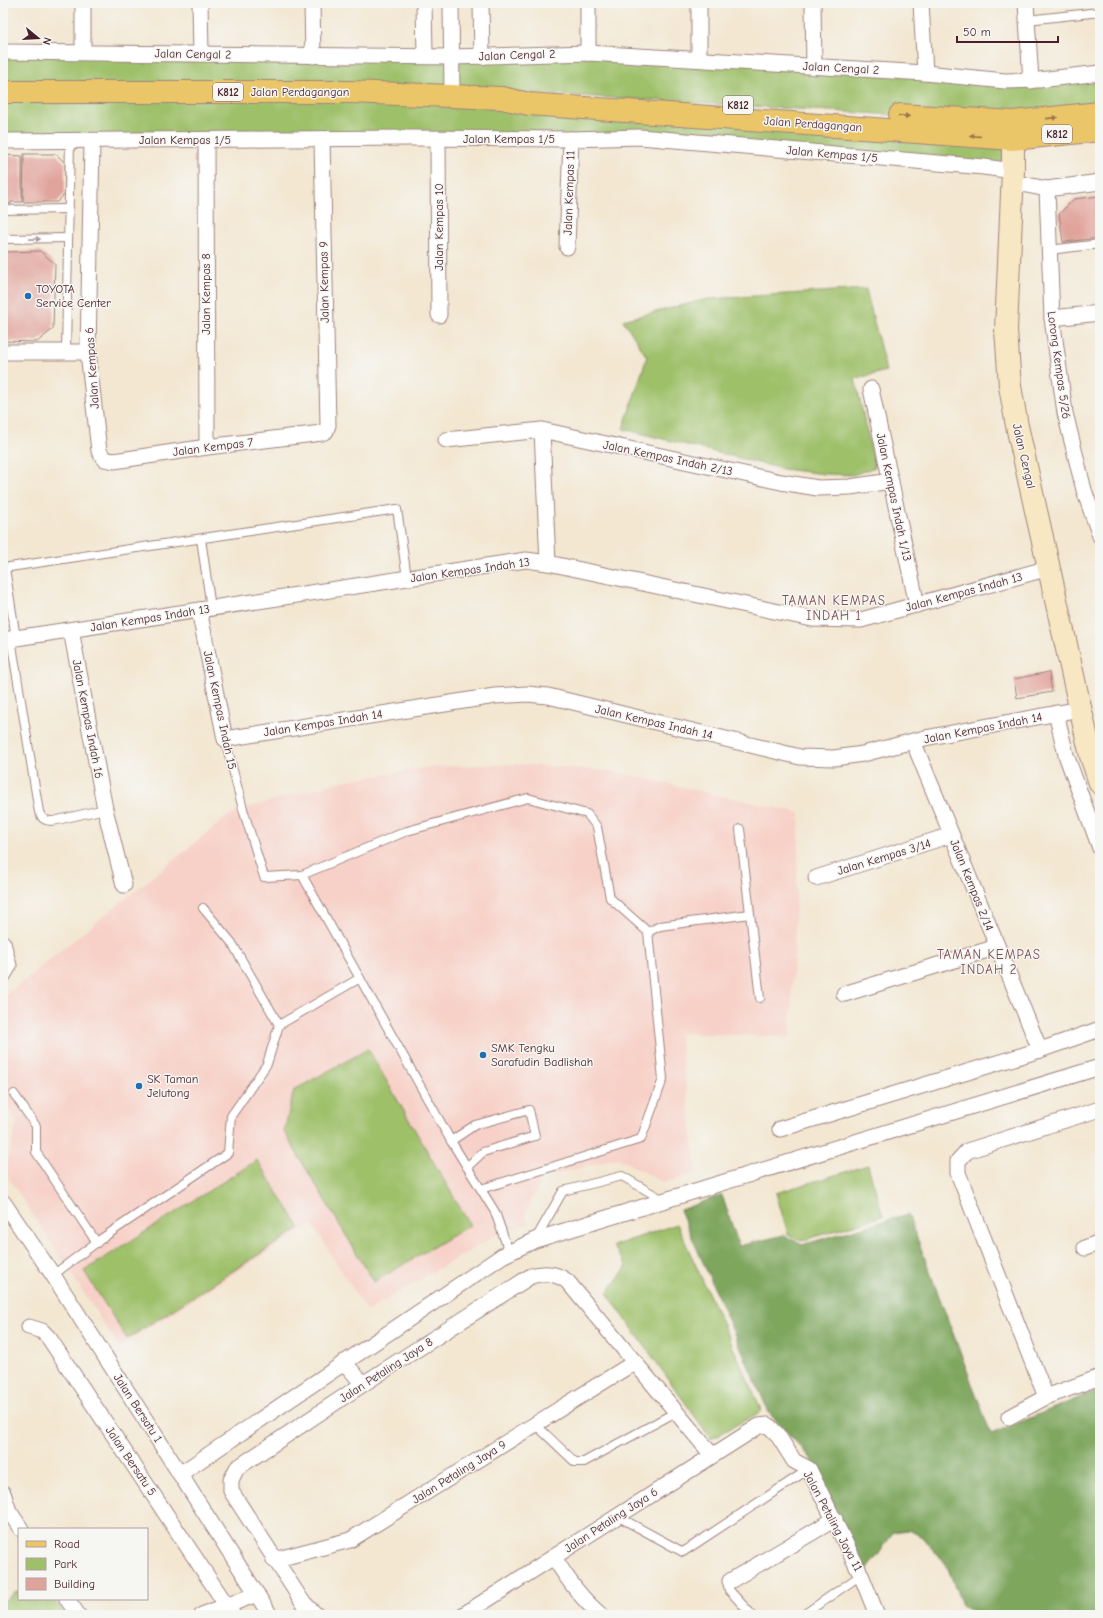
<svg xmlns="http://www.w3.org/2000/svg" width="1103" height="1618" viewBox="0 0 1103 1618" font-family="'Comic Neue',sans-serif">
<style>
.built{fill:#f7d1c8}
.green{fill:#9ec069;stroke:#74704a}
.forest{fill:#7ea65d;stroke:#646244}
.building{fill:#e1a49c}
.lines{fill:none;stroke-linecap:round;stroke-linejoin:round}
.lane-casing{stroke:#9e837e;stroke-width:10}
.street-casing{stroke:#9e837e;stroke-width:17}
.secondary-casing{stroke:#9e837e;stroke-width:24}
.primary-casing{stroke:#9e837e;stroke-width:24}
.lane{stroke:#fff;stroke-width:8}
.street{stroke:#fff;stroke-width:15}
.secondary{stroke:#f7e8c3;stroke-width:22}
.primary{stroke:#ebc669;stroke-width:22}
.oneway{fill:#9a724a}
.oneway2{fill:#ae9aa0}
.poi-dot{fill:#1f6fb2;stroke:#f6f6f2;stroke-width:1.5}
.labels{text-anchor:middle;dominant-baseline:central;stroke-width:3;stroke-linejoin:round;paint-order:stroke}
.shield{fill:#f6f6f2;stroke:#7e6067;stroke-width:1}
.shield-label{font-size:11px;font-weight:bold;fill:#4a1f2b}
.street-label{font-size:12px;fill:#4a1f2b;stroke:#f6f6f2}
.poi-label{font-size:12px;fill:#4a1f2b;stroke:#f6f6f2;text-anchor:start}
.neighbourhood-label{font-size:13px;letter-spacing:1px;fill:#7f4e53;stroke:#f6f6f2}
</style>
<rect width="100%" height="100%" fill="#f6f6f2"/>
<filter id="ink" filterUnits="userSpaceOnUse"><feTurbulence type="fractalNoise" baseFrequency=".025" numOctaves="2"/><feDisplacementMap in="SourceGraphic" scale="8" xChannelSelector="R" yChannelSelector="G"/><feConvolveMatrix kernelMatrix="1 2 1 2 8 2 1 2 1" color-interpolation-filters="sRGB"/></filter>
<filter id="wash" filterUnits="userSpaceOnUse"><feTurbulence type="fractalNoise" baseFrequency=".012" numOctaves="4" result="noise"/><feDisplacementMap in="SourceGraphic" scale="16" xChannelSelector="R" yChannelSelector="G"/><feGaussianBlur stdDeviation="0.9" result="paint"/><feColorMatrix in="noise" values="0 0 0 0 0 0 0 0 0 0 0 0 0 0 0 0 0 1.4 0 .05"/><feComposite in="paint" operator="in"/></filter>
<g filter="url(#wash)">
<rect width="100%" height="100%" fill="#f3e7d2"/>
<polygon class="built" points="517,764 610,771 800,813 790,1037 679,1033 697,1174 664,1183 618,1158 542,1178 525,1214 529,1223 496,1235 367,1311 312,1224 119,1347 8,1177 6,1169 17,1122 3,1101 3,997 227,817 243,809 343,781 431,767"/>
<g class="green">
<polygon points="3,52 588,53 1005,81 1100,73 1100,113 1013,122 530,93 508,99 1013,139 1013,171 640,137 3,141"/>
<polygon points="866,289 886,371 855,379 875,467 853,475 826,474 783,469 623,429 647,357 623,320 708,299"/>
<polygon points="368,1049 470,1225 374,1282 284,1132 294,1090"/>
<polygon points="257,1160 300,1228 127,1339 84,1271"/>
<polygon points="868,1165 883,1216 801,1241 788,1234 776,1193"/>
<polygon points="677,1224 762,1411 711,1439 607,1293 627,1266 613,1246"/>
<polygon points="19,1590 19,1599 54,1599 65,1615 3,1615 3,1601"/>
</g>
<polygon class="forest" points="722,1195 739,1246 784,1235 802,1245 908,1214 991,1434 1100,1389 1100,1615 978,1615 962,1605 947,1566 922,1537 909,1530 893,1532 879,1554 866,1570 810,1457 769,1413 680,1210"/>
<g id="blocks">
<g class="building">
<polygon points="24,154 56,154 65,163 65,194 57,202 23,202"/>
<polygon points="3,155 22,156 22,202 11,202 11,204 3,204"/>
<polygon points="1100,196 1100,238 1063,242 1059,214 1074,199"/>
<polygon points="40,251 55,264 53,329 37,342 3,341 3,252"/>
<polygon points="1049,672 1052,692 1017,698 1014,679"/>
</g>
</g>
</g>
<g filter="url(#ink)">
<use href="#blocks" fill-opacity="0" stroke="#9e837e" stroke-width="1"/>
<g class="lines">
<defs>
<g id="lane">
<polyline points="1027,20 1100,12"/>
<polyline points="3,210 69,209"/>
<polyline points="3,239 68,238"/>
<polyline points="1049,250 1100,244"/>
<polyline points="66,352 70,141"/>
<polyline points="201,539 211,608"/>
<polyline points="3,568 397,509 407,578"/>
<polyline points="5,568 16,638"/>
<path d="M11,639L39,812C42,819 45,821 53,821L105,809"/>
<polyline points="225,739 243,809 264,877 302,875 407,831 528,798 587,814 597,827 610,898 648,932 663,1079 641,1139 481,1189"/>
<polyline points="740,829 760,998"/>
<polyline points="302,875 451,1141 495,1212 509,1252"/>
<polyline points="203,908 232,943 279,1025"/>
<polyline points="648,932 660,926 750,914"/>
<polyline points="14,1094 36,1126 36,1152 97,1243"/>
<polyline points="451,1141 475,1125 529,1110 535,1136 483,1152 467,1167"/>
<polyline points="535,1240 563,1191 622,1176 663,1200"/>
<polyline points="53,1275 101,1239 228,1153 231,1116 267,1064 279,1025 360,978"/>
<polyline points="535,1424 575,1462 584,1462 676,1412"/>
<polyline points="617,1516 683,1552 809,1469"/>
<polyline points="730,1581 728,1586 729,1590 752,1615"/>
<polyline points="803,1615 861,1575"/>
</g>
<g id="street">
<polyline points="83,3 83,52"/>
<polyline points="200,3 201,54"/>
<polyline points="312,3 313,56"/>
<polyline points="424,3 425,56"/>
<polyline points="451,3 452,95"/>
<polyline points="481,3 482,57"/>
<polyline points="588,3 588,53"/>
<polyline points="699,3 699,59"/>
<polyline points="813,3 814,67"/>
<polyline points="921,3 925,73"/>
<polyline points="1026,3 1031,81"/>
<polyline points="3,52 452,57 588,53 925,73 1005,81 1039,80 1100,73"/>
<polyline points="438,139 439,315"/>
<polyline points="206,140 207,447"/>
<polyline points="3,141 409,138 571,139 640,137 984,167 1013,171"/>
<polyline points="92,141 88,352 99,451 104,459 114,461 207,447 322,433 326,431 328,425 322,139"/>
<polyline points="1012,182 1047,189 1100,182"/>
<polyline points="1047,189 1052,318 1065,413 1084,490 1100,536"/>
<polyline points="567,247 571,139"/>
<polyline points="1052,318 1100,313"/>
<polyline points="3,352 88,352"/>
<polyline points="871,389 917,605"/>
<polyline points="542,430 548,563"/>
<polyline points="446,440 542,430 781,482 818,488 850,487 891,481"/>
<polyline points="199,610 225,739 495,696 527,694 548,696 800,757 834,758 863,754 925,738 1080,709"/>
<polyline points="71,630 105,809 124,885"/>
<polyline points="3,640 526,560 548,563 812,619 861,620 1049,568"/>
<polyline points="1056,713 1066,755 1100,848"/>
<polyline points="913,741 1040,1050"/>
<polyline points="816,878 951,835"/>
<polyline points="3,943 9,966 3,976"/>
<polyline points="844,994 997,947"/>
<polyline points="780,1129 1040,1050 1100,1029"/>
<polyline points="3,1202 53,1275 270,1615"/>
<polyline points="1085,1248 1100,1242"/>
<polyline points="29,1327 42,1331 49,1338 233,1615"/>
<polyline points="344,1362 363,1384"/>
<polyline points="1046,1397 958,1173 958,1161 967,1151 1100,1109"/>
<polyline points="1009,1417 1046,1397 1100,1377"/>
<polyline points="180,1474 502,1256 535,1240 1100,1067"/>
<polyline points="3,1493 9,1511 21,1529"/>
<path d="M554,1557C567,1579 581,1599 601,1615"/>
<polyline points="274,1560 350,1540 635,1362"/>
<polyline points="730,1581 835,1519"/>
<polyline points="67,1599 78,1615"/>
<polyline points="202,1615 257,1594"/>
<path d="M316,1615L302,1601L231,1491V1480L237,1468L363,1384L531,1276C544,1272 556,1273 567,1281L712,1455"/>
<polyline points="463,1615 759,1426 768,1425 777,1434 794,1461 809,1469 861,1575 877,1615"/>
</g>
<polyline id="secondary" points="1013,122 1013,171 1006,330 1010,386 1017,426 1091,756 1100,783"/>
<g id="primary">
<polyline points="3,92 349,92 502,98 529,104 1013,139 1100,130"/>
<polyline points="900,115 1013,122 1100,113"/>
</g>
</defs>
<use href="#lane" class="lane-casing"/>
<use href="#street" class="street-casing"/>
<use href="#secondary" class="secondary-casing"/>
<use href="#primary" class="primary-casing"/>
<use href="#lane" class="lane"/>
<use href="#street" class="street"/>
<use href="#secondary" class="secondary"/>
<use href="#primary" class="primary"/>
</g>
<defs><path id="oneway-solid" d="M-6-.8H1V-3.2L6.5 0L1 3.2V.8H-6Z"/></defs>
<g class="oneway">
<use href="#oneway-solid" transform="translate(904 116) rotate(4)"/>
<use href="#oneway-solid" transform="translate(1052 118) rotate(-6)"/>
<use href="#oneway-solid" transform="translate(975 136) rotate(-176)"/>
</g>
<use class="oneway2" href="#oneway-solid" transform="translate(35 239) rotate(-1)"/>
</g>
<g class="poi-dot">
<circle cx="28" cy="296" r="4"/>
<circle cx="483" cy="1055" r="4"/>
<circle cx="139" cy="1086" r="4"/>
</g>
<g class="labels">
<g class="shield">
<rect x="213" y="83" width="30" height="18" rx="3"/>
<rect x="723" y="96" width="30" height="18" rx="3"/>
<rect x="1042" y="125" width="30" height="18" rx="3"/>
</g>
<g class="shield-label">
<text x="228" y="92">K812</text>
<text x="738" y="105">K812</text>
<text x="1057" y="134">K812</text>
</g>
<g class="street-label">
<text transform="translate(193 54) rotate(1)">Jalan Cengal 2</text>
<text transform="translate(517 55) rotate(-2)">Jalan Cengal 2</text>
<text transform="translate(841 68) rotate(3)">Jalan Cengal 2</text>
<text x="300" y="92">Jalan Perdagangan</text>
<text transform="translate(813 124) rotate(4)">Jalan Perdagangan</text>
<text x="509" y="139">Jalan Kempas 1/5</text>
<text x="185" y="140">Jalan Kempas 1/5</text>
<text transform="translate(832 154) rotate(5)">Jalan Kempas 1/5</text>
<text transform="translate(569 193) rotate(-88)">Jalan Kempas 11</text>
<text transform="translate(439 227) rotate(-90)">Jalan Kempas 10</text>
<text transform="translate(324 282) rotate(-91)">Jalan Kempas 9</text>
<text transform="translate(206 294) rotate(-90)">Jalan Kempas 8</text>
<text transform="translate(1059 365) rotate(82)">Lorong Kempas 5/26</text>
<text transform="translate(92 368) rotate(-94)">Jalan Kempas 6</text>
<text transform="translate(213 447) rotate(-7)">Jalan Kempas 7</text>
<text transform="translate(1024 456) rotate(77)">Jalan Cengal</text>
<text transform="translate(668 458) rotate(12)">Jalan Kempas Indah 2/13</text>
<text transform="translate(894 497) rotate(78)">Jalan Kempas Indah 1/13</text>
<text transform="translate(470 570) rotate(-8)">Jalan Kempas Indah 13</text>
<text transform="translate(964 592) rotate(-15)">Jalan Kempas Indah 13</text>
<text transform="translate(150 618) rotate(-9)">Jalan Kempas Indah 13</text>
<text transform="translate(220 710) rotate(78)">Jalan Kempas Indah 15</text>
<text transform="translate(88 719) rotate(79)">Jalan Kempas Indah 16</text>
<text transform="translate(654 722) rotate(13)">Jalan Kempas Indah 14</text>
<text transform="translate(323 723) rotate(-9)">Jalan Kempas Indah 14</text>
<text transform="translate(983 728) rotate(-11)">Jalan Kempas Indah 14</text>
<text transform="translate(884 857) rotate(-17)">Jalan Kempas 3/14</text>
<text transform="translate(972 885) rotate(68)">Jalan Kempas 2/14</text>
<text transform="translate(386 1370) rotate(-33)">Jalan Petaling Jaya 8</text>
<text transform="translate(138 1408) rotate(57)">Jalan Bersatu 1</text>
<text transform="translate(131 1461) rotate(56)">Jalan Bersatu 5</text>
<text transform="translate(459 1472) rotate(-32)">Jalan Petaling Jaya 9</text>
<text transform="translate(611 1520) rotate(-33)">Jalan Petaling Jaya 6</text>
<text transform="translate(833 1521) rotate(62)">Jalan Petaling Jaya 11</text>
</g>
<g class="poi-label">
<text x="36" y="289">TOYOTA<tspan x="36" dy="14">Service Center</tspan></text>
<text x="491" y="1048">SMK Tengku<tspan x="491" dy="14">Sarafudin Badlishah</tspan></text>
<text x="147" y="1079">SK Taman<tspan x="147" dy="14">Jelutong</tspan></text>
</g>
<g class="neighbourhood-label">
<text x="834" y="600">TAMAN KEMPAS<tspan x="834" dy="15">INDAH 1</tspan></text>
<text x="989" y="954">TAMAN KEMPAS<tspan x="989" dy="15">INDAH 2</tspan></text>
</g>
</g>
<rect width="1103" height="1618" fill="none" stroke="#f6f6f2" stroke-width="16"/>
<rect x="18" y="1528" width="130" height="72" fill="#f6f6f2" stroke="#b1a0a2"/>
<rect x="26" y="1541" width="20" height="6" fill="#ebc669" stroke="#b1a0a2"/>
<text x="54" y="1548" font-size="12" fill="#4a1f2b">Road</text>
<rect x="26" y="1558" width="20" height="12" fill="#9ec069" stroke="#b1a0a2"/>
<text x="54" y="1568" font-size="12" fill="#4a1f2b">Park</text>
<rect x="26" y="1578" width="20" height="12" fill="#e1a49c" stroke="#b1a0a2"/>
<text x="54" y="1588" font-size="12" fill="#4a1f2b">Building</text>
<g transform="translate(38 38) rotate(108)" stroke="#f6f6f2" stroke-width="3" paint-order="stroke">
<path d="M0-3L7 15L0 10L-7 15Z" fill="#4a1f2b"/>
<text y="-6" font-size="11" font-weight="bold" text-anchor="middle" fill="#4a1f2b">N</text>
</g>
<path d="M957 36v6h101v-6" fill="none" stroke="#4a1f2b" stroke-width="2"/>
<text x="963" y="36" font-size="12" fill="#4a1f2b" stroke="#f6f6f2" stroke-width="3" paint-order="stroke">50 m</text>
</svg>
